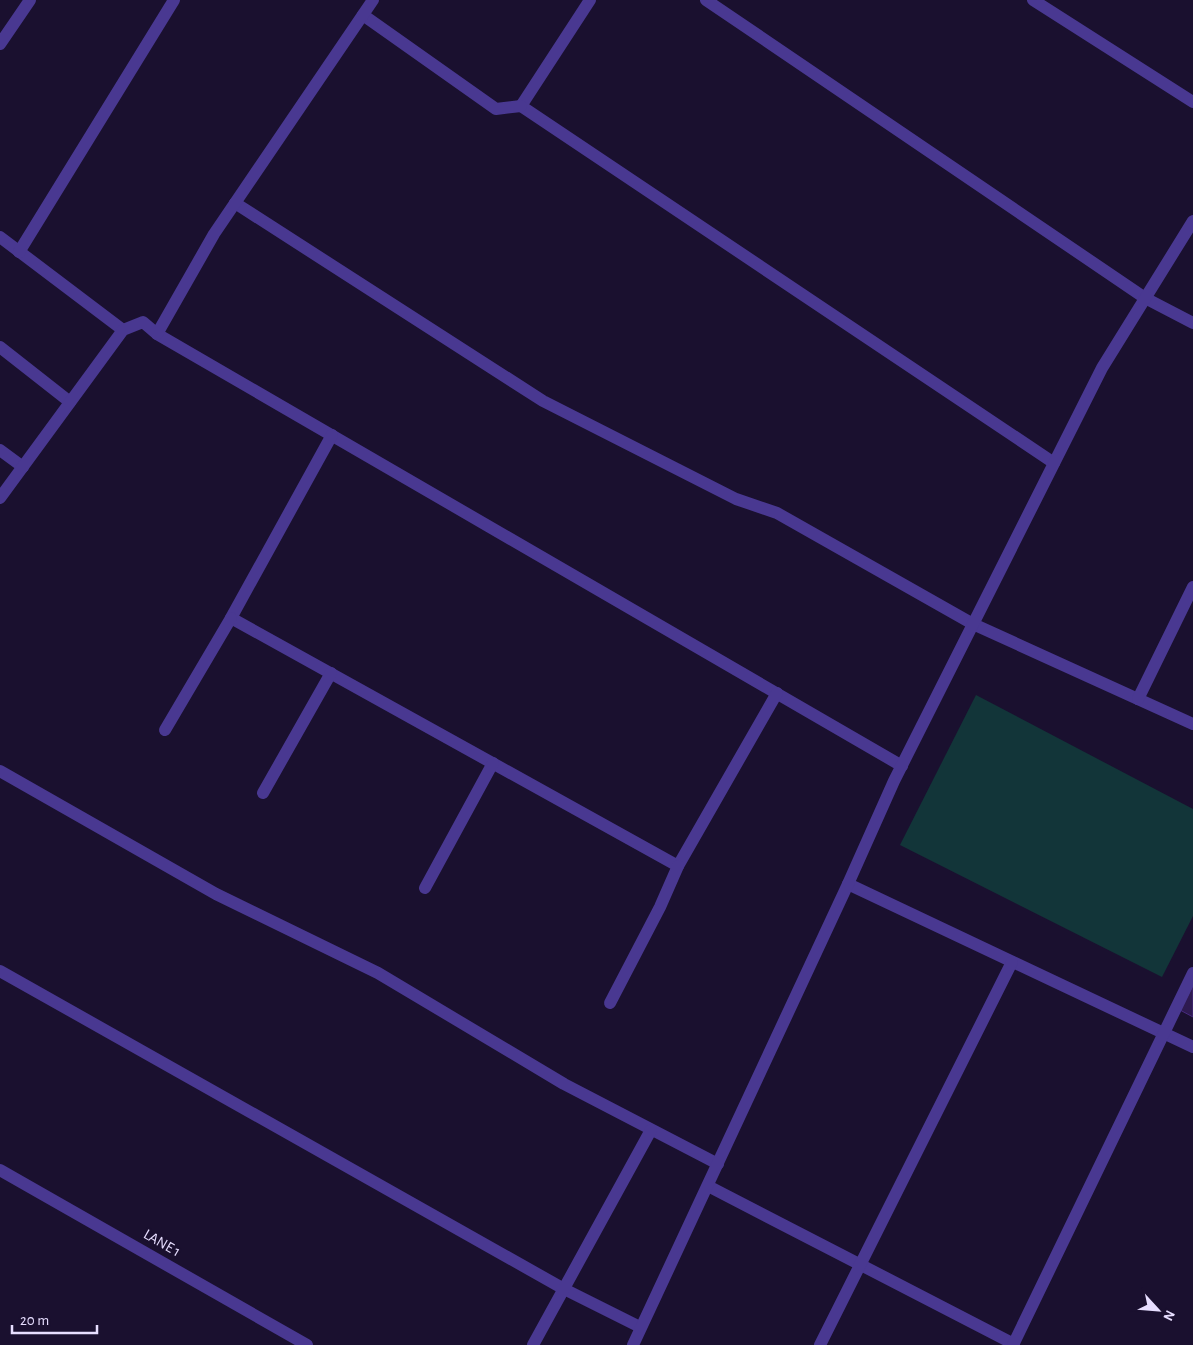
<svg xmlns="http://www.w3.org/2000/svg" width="1193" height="1345" viewBox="0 0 1193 1345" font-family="'Alegreya Sans',sans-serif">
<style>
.green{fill:#123539}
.building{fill:#2e1a51;stroke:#482b7f}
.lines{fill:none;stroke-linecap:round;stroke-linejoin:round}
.minor{stroke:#493891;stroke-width:12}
.tertiary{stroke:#493891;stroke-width:12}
.labels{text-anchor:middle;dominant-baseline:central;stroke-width:4.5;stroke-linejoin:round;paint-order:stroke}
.street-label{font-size:15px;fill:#e7deff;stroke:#1a102f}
</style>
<rect width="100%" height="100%" fill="#1a102f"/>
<polygon class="green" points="976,695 1193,809 1193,916 1162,977 900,845"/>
<polygon class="building" points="1193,986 1193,1017 1180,1010"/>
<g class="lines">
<g class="minor">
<polyline points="590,0 521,106 1054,463"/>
<polyline points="706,0 1145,298 1193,323"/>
<polyline points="363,15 496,109 521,106"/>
<polyline points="0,44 30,0"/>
<polyline points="235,203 543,401 736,499 777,513 973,624 1193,724"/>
<polyline points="0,237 123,330"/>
<polyline points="19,252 174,0"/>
<polyline points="157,334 902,766"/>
<polyline points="0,347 70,402"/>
<polyline points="332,435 231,618 678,866 777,693"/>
<polyline points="0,450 23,467"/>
<polyline points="1138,699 1193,587"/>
<polyline points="165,730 231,618"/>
<polyline points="0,771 216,894 378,973 564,1084 718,1164"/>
<polyline points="263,793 331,673"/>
<polyline points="848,884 1193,1047"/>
<polyline points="425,888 493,763"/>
<polyline points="0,971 564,1289 640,1327"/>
<polyline points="610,1003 660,907 678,866"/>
<polyline points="0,1170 307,1345"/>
<polyline points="708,1186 1014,1344"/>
<polyline points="533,1345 651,1130"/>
<polyline points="820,1345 1012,962"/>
</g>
<g class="tertiary">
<polyline points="1033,0 1193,102"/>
<polyline points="0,498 123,330 143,322 157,334 214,234 373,0"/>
<polyline points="633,1345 848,884 894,781 1102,368 1193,221"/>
<polyline points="1013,1345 1193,973"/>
</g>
</g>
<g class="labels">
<g class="street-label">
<text transform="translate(162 1243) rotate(30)">LANE 1</text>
</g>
</g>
<g transform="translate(1158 1310) rotate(116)" stroke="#1a102f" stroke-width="4" paint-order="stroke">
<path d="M0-4L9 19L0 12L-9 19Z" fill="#e7deff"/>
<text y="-8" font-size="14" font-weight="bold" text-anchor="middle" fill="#e7deff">N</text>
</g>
<path d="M12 1325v8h85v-8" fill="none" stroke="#e7deff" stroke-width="2.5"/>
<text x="20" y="1325" font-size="15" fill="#e7deff" stroke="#1a102f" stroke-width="4" paint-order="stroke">20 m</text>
</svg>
